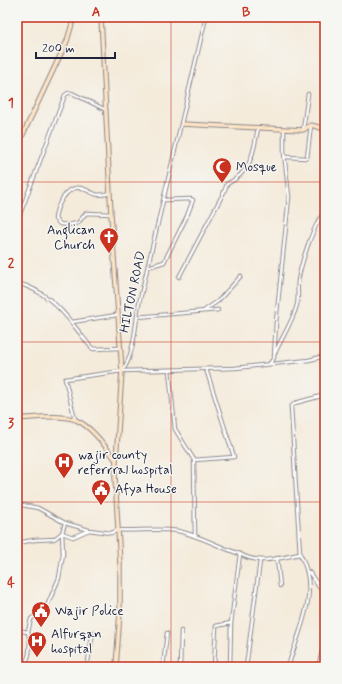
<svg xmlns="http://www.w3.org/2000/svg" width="342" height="684" viewBox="0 0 342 684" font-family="Mynerve,sans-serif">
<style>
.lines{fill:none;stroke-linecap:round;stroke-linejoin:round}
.street-casing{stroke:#8b868b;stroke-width:4.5}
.secondary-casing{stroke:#8b868b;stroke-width:5.5}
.highway-casing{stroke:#8b868b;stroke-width:6}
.street{stroke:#fff;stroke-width:2.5}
.secondary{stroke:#fde5c5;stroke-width:3.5}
.highway{stroke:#fbbd6e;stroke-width:4}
.grid{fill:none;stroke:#c8321e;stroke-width:1;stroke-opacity:0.55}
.labels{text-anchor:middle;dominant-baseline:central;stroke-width:3;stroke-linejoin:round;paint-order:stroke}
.poi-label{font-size:13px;fill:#22223b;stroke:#f6f6f2;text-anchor:start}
.street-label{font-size:13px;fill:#22223b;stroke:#f6f6f2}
.neatline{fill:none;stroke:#c8321e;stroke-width:1.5}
.grid-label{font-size:13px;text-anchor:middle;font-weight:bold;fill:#c8321e}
</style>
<rect width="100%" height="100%" fill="#f6f6f2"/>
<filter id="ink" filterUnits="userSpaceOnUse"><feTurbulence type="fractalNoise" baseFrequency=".025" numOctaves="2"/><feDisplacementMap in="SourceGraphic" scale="8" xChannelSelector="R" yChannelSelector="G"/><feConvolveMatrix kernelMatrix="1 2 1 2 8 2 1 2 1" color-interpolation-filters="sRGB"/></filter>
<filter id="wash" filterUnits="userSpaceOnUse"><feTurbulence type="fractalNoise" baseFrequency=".012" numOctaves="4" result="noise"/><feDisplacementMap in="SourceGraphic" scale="16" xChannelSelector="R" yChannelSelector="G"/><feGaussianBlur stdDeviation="0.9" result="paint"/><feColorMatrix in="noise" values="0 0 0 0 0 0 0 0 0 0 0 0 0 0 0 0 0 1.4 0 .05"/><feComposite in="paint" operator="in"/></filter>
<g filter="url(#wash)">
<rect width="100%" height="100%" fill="#f4ebdb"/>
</g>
<g filter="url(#ink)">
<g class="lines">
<defs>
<g id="street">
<polyline points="303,130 308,94"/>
<polyline points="285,157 307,158 311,125"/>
<path d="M110,193C106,194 99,196 95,194C90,192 86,189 80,188C66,186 56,207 55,219L60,224L68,225L78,223L86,213L111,214"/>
<polyline points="17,222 65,95 68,93 72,93 106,110"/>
<polyline points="148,267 164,262 187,216 193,200 190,199 165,200"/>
<path d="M179,277L224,192L227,184C252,171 253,154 258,128"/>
<path d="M17,283C43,290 59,306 75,327C81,334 86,342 93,349L120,348"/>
<polyline points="205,310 218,301 241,276"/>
<polyline points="137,317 218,310"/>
<polyline points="72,322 117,315"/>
<path d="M275,353C282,337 292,323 297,305C299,297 297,289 298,281C301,264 313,224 325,212"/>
<polyline points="270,363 274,358 276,322 289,197 284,153 284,129"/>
<polyline points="169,370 175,429 194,460 195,536"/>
<path d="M122,371C133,359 136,325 138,308L206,17"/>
<polyline points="75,419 65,379 122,371 235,368 309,360 325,356"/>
<polyline points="194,460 234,457 206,369"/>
<path d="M17,504L38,508L65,523L89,530L111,533L118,530C137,531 160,528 178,531C198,535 219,547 240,554L231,623L230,667"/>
<polyline points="17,543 34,540 54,539 62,533 73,537 89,530"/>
<path d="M240,554C259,565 279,558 300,554C321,592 299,629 288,667"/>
<polyline points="300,554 291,407 295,403 325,395"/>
<polyline points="277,558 280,586"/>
<polyline points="309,572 323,593 325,604"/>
<polyline points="17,630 28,632"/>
<polyline points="25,666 29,654 30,641 28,632 31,619 47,606 59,578 63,554 62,533 65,523"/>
<polyline points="87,667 93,632"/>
<polyline points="163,667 167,633"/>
<polyline points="180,667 181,631"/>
<polyline points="214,667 216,626 231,623"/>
<polyline points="246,667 260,561"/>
<polyline points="318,667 324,644 325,626"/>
</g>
<g id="secondary">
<polyline points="101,17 111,214 122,371 115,476 120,564 120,612 116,667"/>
<polyline points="182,124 303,130 311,125 325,129"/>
<polyline points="17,147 67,41 74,17"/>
<path d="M17,419C35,418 59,414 76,420C92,427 105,446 115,459"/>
</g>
<polyline id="highway" points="17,664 27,667"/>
</defs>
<use href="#street" class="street-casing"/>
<use href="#secondary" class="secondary-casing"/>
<use href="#highway" class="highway-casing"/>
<use href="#street" class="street"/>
<use href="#secondary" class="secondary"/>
<use href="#highway" class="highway"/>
</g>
</g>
<path class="grid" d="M171,17V667M17,182H325M17,342H325M17,502H325"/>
<defs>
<symbol id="mosque-pin" viewBox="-11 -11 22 30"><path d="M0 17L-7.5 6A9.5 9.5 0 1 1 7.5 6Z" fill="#c8321e" stroke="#f6f6f2"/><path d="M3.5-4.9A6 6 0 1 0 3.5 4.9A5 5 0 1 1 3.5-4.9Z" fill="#fff"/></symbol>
<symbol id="church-pin" viewBox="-11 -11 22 30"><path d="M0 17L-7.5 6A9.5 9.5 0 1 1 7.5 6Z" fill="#c8321e" stroke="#f6f6f2"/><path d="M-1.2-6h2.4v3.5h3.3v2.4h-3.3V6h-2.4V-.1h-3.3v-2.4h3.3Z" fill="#fff"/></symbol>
<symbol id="hospital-pin" viewBox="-11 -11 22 30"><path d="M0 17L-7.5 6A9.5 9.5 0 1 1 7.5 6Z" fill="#c8321e" stroke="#f6f6f2"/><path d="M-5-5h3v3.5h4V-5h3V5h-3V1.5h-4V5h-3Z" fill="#fff"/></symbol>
<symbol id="civic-pin" viewBox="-11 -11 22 30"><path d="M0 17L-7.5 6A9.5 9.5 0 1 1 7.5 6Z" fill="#c8321e" stroke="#f6f6f2"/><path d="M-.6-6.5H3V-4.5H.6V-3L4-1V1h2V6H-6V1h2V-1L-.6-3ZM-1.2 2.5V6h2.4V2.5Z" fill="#fff"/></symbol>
</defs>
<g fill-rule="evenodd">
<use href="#mosque-pin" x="211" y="156" width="22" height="30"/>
<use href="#church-pin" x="98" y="226" width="22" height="30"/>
<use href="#hospital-pin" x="53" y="451" width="22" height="30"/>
<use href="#civic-pin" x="90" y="478" width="22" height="30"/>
<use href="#civic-pin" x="30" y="600" width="22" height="30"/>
<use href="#hospital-pin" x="26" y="630" width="22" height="30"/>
</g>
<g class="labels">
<g class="poi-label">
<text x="236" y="167">Mosque</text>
<text x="95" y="230" text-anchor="end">Anglican<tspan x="95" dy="15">Church</tspan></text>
<text x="78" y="455">wajir county<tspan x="78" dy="15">referrral hospital</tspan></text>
<text x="115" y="489">Afya House</text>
<text x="55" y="611">Wajir Police</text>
<text x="51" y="634">Alfurqan<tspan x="51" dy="15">hospital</tspan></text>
</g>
<g class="street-label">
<text transform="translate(133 292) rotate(-78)">HILTON ROAD</text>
</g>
</g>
<rect width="342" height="684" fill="none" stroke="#f6f6f2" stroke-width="44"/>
<path d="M36 52v6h79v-6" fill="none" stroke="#22223b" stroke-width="2"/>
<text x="42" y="52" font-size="12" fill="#22223b" stroke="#f6f6f2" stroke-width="3" paint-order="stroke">200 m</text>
<rect x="22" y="22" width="298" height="640" class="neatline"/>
<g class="grid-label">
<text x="96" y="16">A</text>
<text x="246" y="16">B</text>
<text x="11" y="107">1</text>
<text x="11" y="267">2</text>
<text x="11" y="427">3</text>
<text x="11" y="587">4</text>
</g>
</svg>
